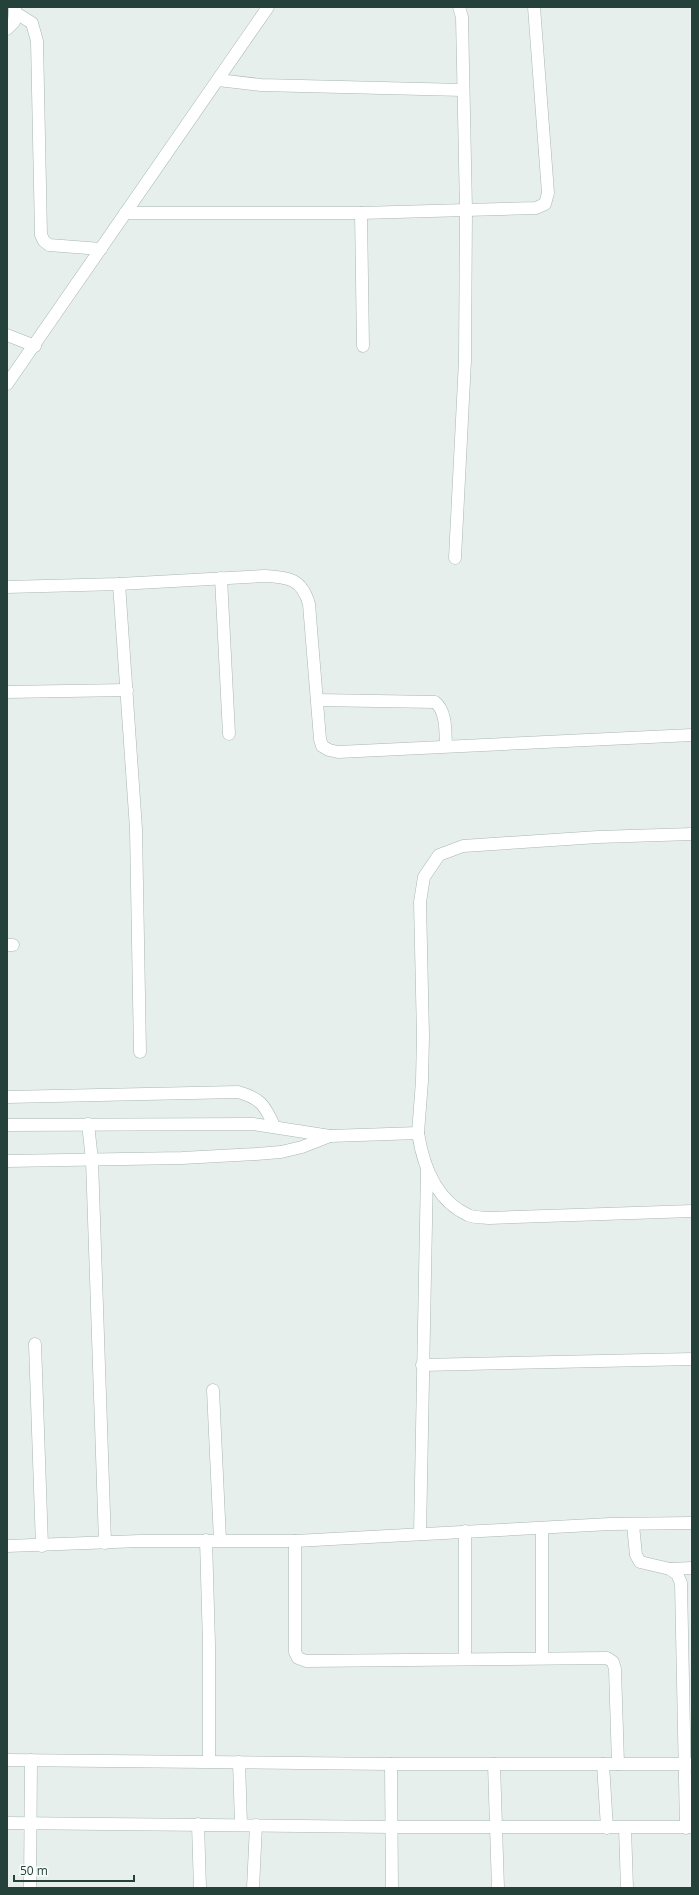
<svg xmlns="http://www.w3.org/2000/svg" width="699" height="1895" viewBox="0 0 699 1895" font-family="'Open Sans',sans-serif">
<style>
.lines{fill:none;stroke-linecap:round;stroke-linejoin:round}
.minor-casing{stroke:#a8b8b2;stroke-width:13}
.minor{stroke:#fff;stroke-width:12}
</style>
<rect width="100%" height="100%" fill="#e6efeb"/>
<g class="lines">
<defs>
<g id="minor">
<polyline points="16,13 32,23 37,41 41,235 44,241 49,245 101,249"/>
<polyline points="7,29 14,22 15,7"/>
<polyline points="218,80 261,85 463,90"/>
<polyline points="125,213 361,213 536,208 545,204 548,193 534,7"/>
<polyline points="361,213 363,346"/>
<polyline points="7,335 35,346"/>
<polyline points="7,384 268,7"/>
<polyline points="455,558 465,360 466,210 462,17 459,7"/>
<polyline points="221,578 229,734"/>
<polyline points="119,584 136,829 140,1052"/>
<path d="M7,587L119,584L265,576C289,577 302,579 309,604L320,739L322,746L329,750L338,752L692,735"/>
<polyline points="7,692 127,690"/>
<path d="M317,700L435,702C447,712 445,731 446,745"/>
<polyline points="7,945 13,945"/>
<path d="M7,1097L238,1092C260,1098 265,1105 274,1126"/>
<polyline points="88,1124 92,1160 105,1543"/>
<path d="M7,1125L253,1124L330,1136L418,1133C423,1165 435,1200 468,1215C473,1218 483,1217 489,1218L692,1211"/>
<polyline points="418,1133 422,1081 423,1036 420,902 424,877 439,855 463,846 598,837 692,834"/>
<polyline points="7,1161 182,1158 256,1154 281,1152 302,1147 330,1136"/>
<polyline points="35,1344 42,1546"/>
<polyline points="422,1365 692,1359"/>
<polyline points="213,1390 220,1540"/>
<polyline points="633,1525 636,1555 640,1562 670,1569 677,1574 681,1583 686,1828"/>
<polyline points="465,1531 465,1659"/>
<polyline points="420,1534 427,1171"/>
<polyline points="206,1540 209,1645 209,1761"/>
<polyline points="295,1541 295,1652 298,1658 306,1661 607,1658 613,1662 615,1669 618,1764"/>
<polyline points="7,1546 140,1541 295,1541 610,1524 692,1523"/>
<polyline points="670,1569 692,1568"/>
<polyline points="542,1658 542,1528"/>
<polyline points="7,1760 391,1764 692,1764"/>
<polyline points="239,1762 241,1824"/>
<polyline points="391,1764 392,1888"/>
<polyline points="494,1764 498,1888"/>
<polyline points="603,1764 607,1828"/>
<polyline points="7,1823 391,1827 692,1827"/>
<polyline points="198,1824 200,1888"/>
<polyline points="625,1828 627,1888"/>
<polyline points="30,1888 31,1760"/>
<polyline points="253,1888 256,1825"/>
</g>
</defs>
<use href="#minor" class="minor-casing"/>
<use href="#minor" class="minor"/>
</g>
<rect width="699" height="1895" fill="none" stroke="#24423a" stroke-width="16"/>
<path d="M14 1875v6h120v-6" fill="none" stroke="#24423a" stroke-width="2"/>
<text x="20" y="1875" font-size="12" fill="#24423a" stroke="#f7fbf9" stroke-width="3" paint-order="stroke">50 m</text>
</svg>
